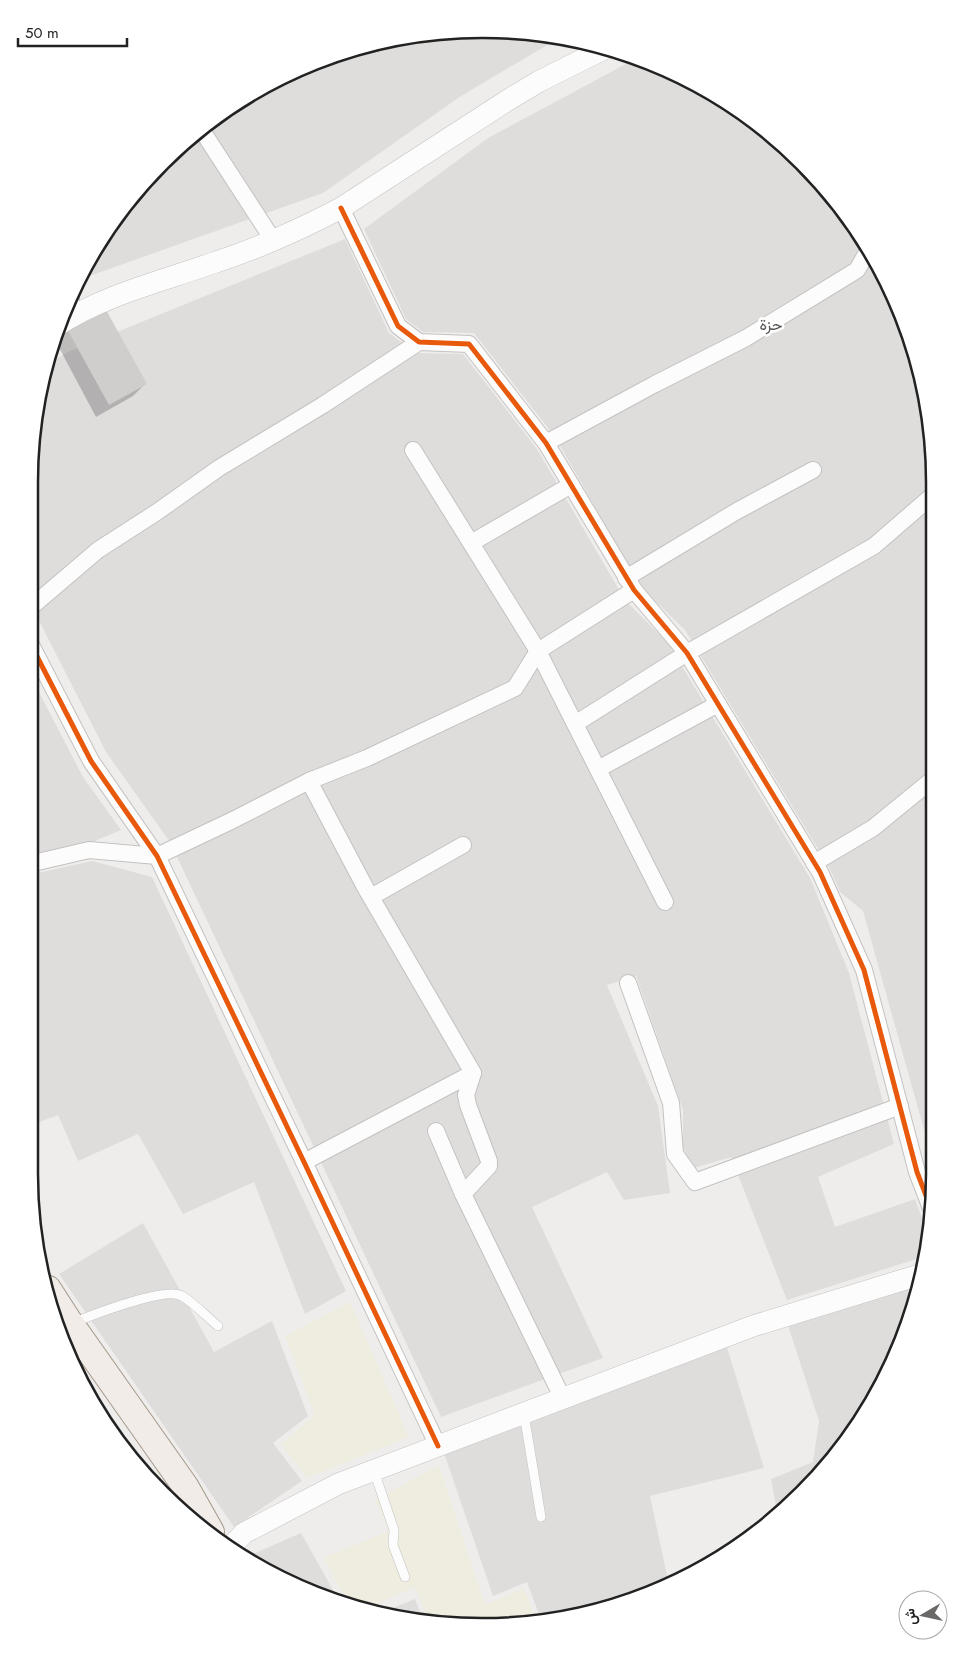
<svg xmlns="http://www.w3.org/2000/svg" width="963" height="1655" viewBox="0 0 963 1655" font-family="Jost,Vazirmatn,sans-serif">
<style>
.residential{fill:#dfdddc}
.farmland{fill:#eeede0}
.shadow{fill:#0003}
.building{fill:#d0cecc}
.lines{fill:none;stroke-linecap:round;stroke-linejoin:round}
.service-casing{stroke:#c3c2c1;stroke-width:10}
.minor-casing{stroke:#c3c2c1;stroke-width:18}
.tertiary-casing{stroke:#c3c2c1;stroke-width:22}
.primary-casing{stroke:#a49889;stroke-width:28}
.service{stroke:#fdfcfc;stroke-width:9}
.minor{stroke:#fdfcfc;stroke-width:16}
.tertiary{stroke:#fdfcfc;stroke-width:21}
.primary{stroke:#f1ece8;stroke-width:26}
.cycleway-casing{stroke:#fff;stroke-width:8}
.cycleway{stroke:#e8590c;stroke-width:5}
.labels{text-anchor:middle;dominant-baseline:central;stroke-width:5;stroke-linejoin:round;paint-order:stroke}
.quarter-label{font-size:16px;fill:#555;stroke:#fff}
.rim{fill:none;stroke:#222;stroke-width:2.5}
</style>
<rect width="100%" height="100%" fill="#efedeb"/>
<g class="residential">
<polygon points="481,29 561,37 461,96 323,193 81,279 105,230 161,162 230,105 308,63 393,38"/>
<polygon points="637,58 655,63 733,105 802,162 873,255 910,336 933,452 933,1156 923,1126 863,911 840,892 829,867 685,630 640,586 555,437 474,333 423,332 406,319 364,229 488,138"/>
<polygon points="345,239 389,333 416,353 463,354 537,449 625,600 668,643 810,878 849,973 894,1144 818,1177 835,1227 915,1199 927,1232 923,1257 787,1300 731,1157 694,1168 683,1148 683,1110 636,976 607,985 658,1106 670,1193 624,1200 607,1172 532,1207 603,1358 441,1417 170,842 106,752 30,603 30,452 47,364 68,352"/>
<polygon points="29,673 83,777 121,830 90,843 29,855"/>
<polygon points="92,861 152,877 346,1291 305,1314 254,1182 183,1214 138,1134 78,1161 58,1115 29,1126 29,875"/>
<polygon points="143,1223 214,1352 272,1321 308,1416 273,1443 302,1481 234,1527 59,1274"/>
<polygon points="917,1285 910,1319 858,1425 777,1512 771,1479 813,1462 819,1421 787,1322"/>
<polygon points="726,1344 764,1468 650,1496 668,1580 627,1602 540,1617 527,1582 493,1596 443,1450"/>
<polygon points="301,1533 338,1599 246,1557"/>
<polygon points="415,1599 422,1618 380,1613"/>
</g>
<g class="farmland">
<polygon points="350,1302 409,1437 307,1478 281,1444 315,1415 285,1336"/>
<polygon points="439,1465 485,1605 524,1588 535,1617 482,1626 428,1619 415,1587 363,1610 349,1604 323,1558 389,1531 375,1500"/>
</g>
<polygon class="shadow" points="68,330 145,384 133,396 96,417 56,342"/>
<polygon class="building" points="105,308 147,384 109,405 67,329"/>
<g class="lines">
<defs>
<g id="service">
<path d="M74,1322C94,1315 165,1286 182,1296C194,1303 207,1317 218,1326"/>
<polyline points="524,1414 541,1517"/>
<polyline points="374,1471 394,1530 393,1545 405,1577"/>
</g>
<g id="minor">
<polyline points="201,129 273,240"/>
<polyline points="341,208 398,326 419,342 469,344 546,443 634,590 687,653 820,872 864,970 917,1172 932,1211"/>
<polyline points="71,300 72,316"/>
<polyline points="546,443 655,384 746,338 857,270 869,249"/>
<polyline points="413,450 538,651 665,902"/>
<polyline points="471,543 571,485"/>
<polyline points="626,578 737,511 813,470"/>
<polyline points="30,608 98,550 157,512 219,468 323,405 419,342"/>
<polyline points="29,641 91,761 157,856 304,1162 438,1446"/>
<polyline points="575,724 687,653 874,546 933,495"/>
<polyline points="598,769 718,704"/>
<polyline points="309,781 365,887 473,1073 466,1095 468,1105 489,1161 489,1166 463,1194"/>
<polyline points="814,863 873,828 933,779"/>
<polyline points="29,864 89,850 157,856 233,820 309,781 367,758 515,688 538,651 634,590"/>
<polyline points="371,897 463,845"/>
<polyline points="628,983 671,1103 675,1154 695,1182 900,1106"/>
<polyline points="436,1131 463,1194 563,1399"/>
<polyline points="304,1162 473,1073"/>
</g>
<g id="tertiary">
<path d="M58,325C106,294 163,281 216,262C259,248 301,229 341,208L508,100L538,82L606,48"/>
<polyline points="229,1549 244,1533 338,1484 753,1326 919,1275"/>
</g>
<polyline id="primary" points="48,1289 70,1323 185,1486 211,1532"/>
</defs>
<use href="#service" class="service-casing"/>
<use href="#minor" class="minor-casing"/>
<use href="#tertiary" class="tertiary-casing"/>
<use href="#primary" class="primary-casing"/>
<use href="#service" class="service"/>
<use href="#minor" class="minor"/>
<use href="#tertiary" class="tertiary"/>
<use href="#primary" class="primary"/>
<defs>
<g id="cycleway">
<polyline points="341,208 398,326 419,342 469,344 546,443 634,590 687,653 820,872 864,970 917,1172 932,1211"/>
<polyline points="29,641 91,761 157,856 304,1162 438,1446"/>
</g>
</defs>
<use href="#cycleway" class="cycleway-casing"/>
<use href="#cycleway" class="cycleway"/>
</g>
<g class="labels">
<g class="quarter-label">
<text x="771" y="324">حزة</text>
</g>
</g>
<path d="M0 0H963V1655H0ZM482 38H482A444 444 0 0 1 926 482V1174A444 444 0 0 1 482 1618H482A444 444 0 0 1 38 1174V482A444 444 0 0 1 482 38Z" fill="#fff" fill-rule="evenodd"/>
<path class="rim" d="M482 38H482A444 444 0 0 1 926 482V1174A444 444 0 0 1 482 1618H482A444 444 0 0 1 38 1174V482A444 444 0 0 1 482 38Z"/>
<g transform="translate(923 1615) rotate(261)"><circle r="24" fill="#ffffff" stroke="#a7a7a7"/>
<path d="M0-4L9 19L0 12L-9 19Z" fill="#6a6968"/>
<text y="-8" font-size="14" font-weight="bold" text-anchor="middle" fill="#222222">ش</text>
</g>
<path d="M18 38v8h109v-8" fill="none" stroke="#222222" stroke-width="2.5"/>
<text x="25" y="38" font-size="15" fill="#222222" stroke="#ffffff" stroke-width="4" paint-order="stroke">50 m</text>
</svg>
